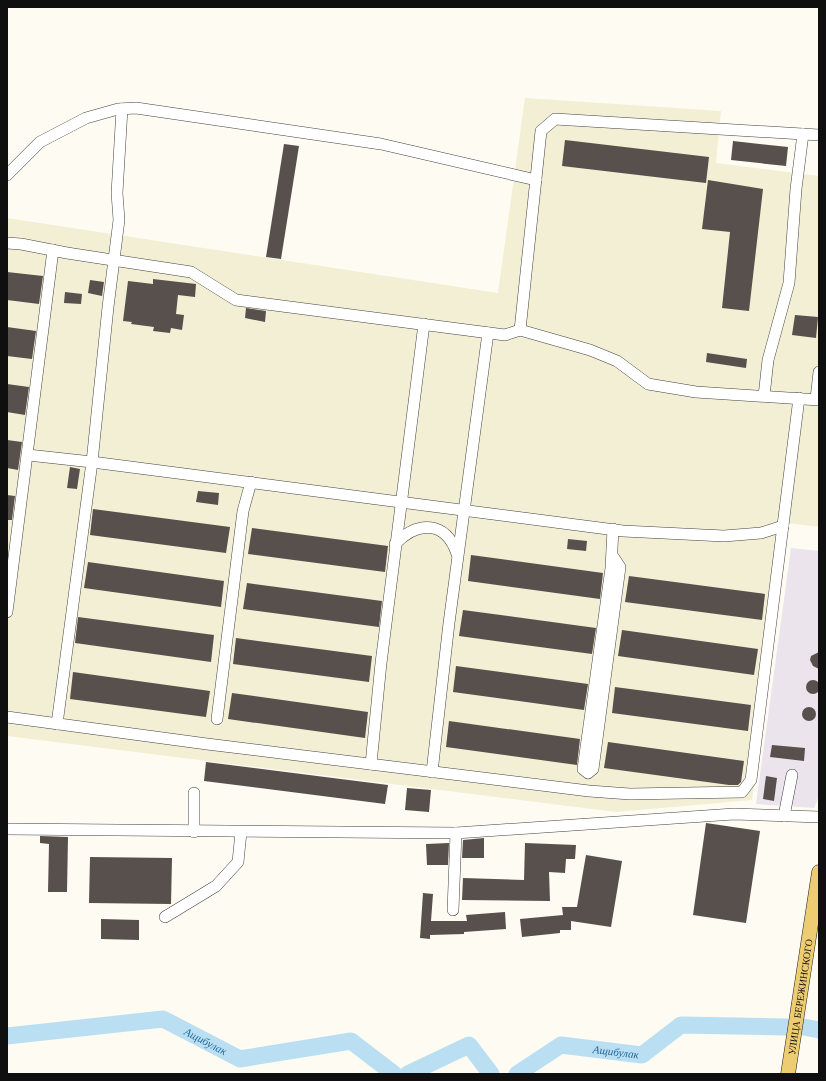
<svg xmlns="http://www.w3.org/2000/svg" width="826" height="1081" viewBox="0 0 826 1081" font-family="'Times New Roman',serif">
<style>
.industrial{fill:#ece4ed}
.farmland{fill:#f3efd4}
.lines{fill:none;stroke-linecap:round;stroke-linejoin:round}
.river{stroke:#badff2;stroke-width:17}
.building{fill:#57504c}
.minor-casing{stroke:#424242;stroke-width:12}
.major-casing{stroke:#202020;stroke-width:15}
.minor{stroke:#fff;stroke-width:11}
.major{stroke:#eecc72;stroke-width:14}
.labels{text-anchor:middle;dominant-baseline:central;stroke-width:4;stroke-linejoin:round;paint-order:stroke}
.street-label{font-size:10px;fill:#0f0f0f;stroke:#fff}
.water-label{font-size:11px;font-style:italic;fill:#216899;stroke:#fff}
</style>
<rect width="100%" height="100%" fill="#fefbf2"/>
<polygon class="industrial" points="791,548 819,551 819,796 814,808 756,804"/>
<polygon class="farmland" points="525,98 721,111 716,163 819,176 819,527 787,523 752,800 616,812 7,736 7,218 498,293"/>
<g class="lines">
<g class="river">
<polyline points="804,1027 819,1030"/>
<path id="s1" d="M7,1036L163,1019L240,1059L351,1041L394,1074"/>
<polyline points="408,1074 469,1045 491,1074"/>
<path id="s2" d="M517,1074L561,1045L642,1055L681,1025L787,1027"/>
</g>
</g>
<g class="building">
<polygon points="565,140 709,157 706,183 562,166"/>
<polygon points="733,141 788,147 786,166 731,160"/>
<polygon points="284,144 299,146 281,259 266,257"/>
<polygon points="708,180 763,189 749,311 722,308 730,232 702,229"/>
<polygon points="7,272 43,276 39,304 7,300"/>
<polygon points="153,279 196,284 195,297 178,295 176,314 184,315 182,330 171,328 170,333 153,331 154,327 131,324 132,322 123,321 128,281 153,284"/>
<polygon points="90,280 104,282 102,296 88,293"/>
<polygon points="65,292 82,294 81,304 64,303"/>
<polygon points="246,308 266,311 265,322 245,318"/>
<polygon points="795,315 818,317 816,338 792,335"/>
<polygon points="7,327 36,331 32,359 7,356"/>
<polygon points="707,353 747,359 746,368 706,362"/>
<polygon points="7,384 29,387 25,415 7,412"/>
<polygon points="7,440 22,442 18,470 7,468"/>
<polygon points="70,467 80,469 77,489 67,488"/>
<polygon points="198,491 219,493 218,505 196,502"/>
<polygon points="7,495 15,496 12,520 7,520"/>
<polygon points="93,509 230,527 226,553 90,535"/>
<polygon points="252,528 388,546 385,572 248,554"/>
<polygon points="568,539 587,541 586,551 567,549"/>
<polygon points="471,555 603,573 600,599 468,581"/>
<polygon points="88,562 224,581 221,607 84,588"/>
<polygon points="629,576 765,594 762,620 625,602"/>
<polygon points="247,583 382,601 379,627 243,609"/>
<polygon points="463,610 596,628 592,654 459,636"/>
<polygon points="78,617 214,635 211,662 75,643"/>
<polygon points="622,630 758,649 754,675 618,656"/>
<polygon points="236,638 372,656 369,682 233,664"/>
<polygon points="819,652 819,669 813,666 810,660 811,656"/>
<polygon points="456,666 588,684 584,710 453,692"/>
<polygon points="73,672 210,691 206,717 70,699"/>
<circle cx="813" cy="687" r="7"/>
<polygon points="615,687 751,705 748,731 612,713"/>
<polygon points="232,693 368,712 365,738 228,719"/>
<circle cx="809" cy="714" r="7"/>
<polygon points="449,721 580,739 577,765 446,747"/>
<polygon points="608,742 744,761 741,782 738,785 729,785 604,768"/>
<polygon points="772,745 805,748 804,761 770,757"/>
<polygon points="206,762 388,785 385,804 204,781"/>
<polygon points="766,776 777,778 774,801 763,799"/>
<polygon points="407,788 431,790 429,812 405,810"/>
<polygon points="706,823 760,831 746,923 693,915"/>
<polygon points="40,836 68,837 67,892 48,892 49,844 40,843"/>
<polygon points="484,838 484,858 462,858 463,840"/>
<polygon points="449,843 448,865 427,865 426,844"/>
<polygon points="525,843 576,845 575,859 566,859 565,873 549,872 550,901 462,900 463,878 524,880"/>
<polygon points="586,855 622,861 611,927 571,921 571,930 560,930 560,933 522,937 520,919 563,915 562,907 577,907"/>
<polygon points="90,857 172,858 171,904 89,903"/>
<polygon points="423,893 433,894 431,921 467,921 466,915 505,912 506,929 464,932 464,934 430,935 430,939 420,938"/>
<polygon points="101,919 139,920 139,940 101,939"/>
</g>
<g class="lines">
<defs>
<g id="minor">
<polyline points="819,135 555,119 541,131 520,330 590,350 617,361 648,384 696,392 819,400"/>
<polyline points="7,175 40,142 86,118 118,109 136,108 381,144 536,180"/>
<polyline points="7,243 21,244 67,253 191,272 236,300 505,335 520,330"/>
<polyline points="764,396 768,360 789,283 796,189 803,134"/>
<polyline points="816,399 819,372"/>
<polyline points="28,455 92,462 623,531 724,536 761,533 783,526"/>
<path d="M395,544C418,520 446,521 457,554"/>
<polyline points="612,555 620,567 593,769 588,773 583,769 611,568 613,529"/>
<polyline points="7,612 53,250"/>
<polyline points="7,717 207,744 589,791 630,794 742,792 751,780 799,398"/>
<polyline points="217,719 243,511 251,482"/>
<polyline points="57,724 92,462 108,307 119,220 117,193 122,109"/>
<polyline points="371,764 381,663 424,324"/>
<polyline points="432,772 449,623 488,333"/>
<polyline points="784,816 792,775"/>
<polyline points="7,829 456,833 734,814 819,817"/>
<polyline points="194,832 194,793"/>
<polyline points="453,910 456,833"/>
<polyline points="165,917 216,886 238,862 241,832"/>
</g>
<g id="major">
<path id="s3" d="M788,1074L819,872"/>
</g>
</defs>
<use href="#minor" class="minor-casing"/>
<use href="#major" class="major-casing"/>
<use href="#minor" class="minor"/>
<use href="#major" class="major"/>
</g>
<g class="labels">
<g class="street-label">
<text stroke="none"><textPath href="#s3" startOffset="78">УЛИЦА БЕРЕЖИНСКОГО</textPath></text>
</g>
<g class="water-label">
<text stroke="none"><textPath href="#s1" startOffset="205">Ащибулак</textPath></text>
<text stroke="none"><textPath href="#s2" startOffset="108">Ащибулак</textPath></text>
</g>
</g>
<rect width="826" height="1081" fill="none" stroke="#0f0f0f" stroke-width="16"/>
</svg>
